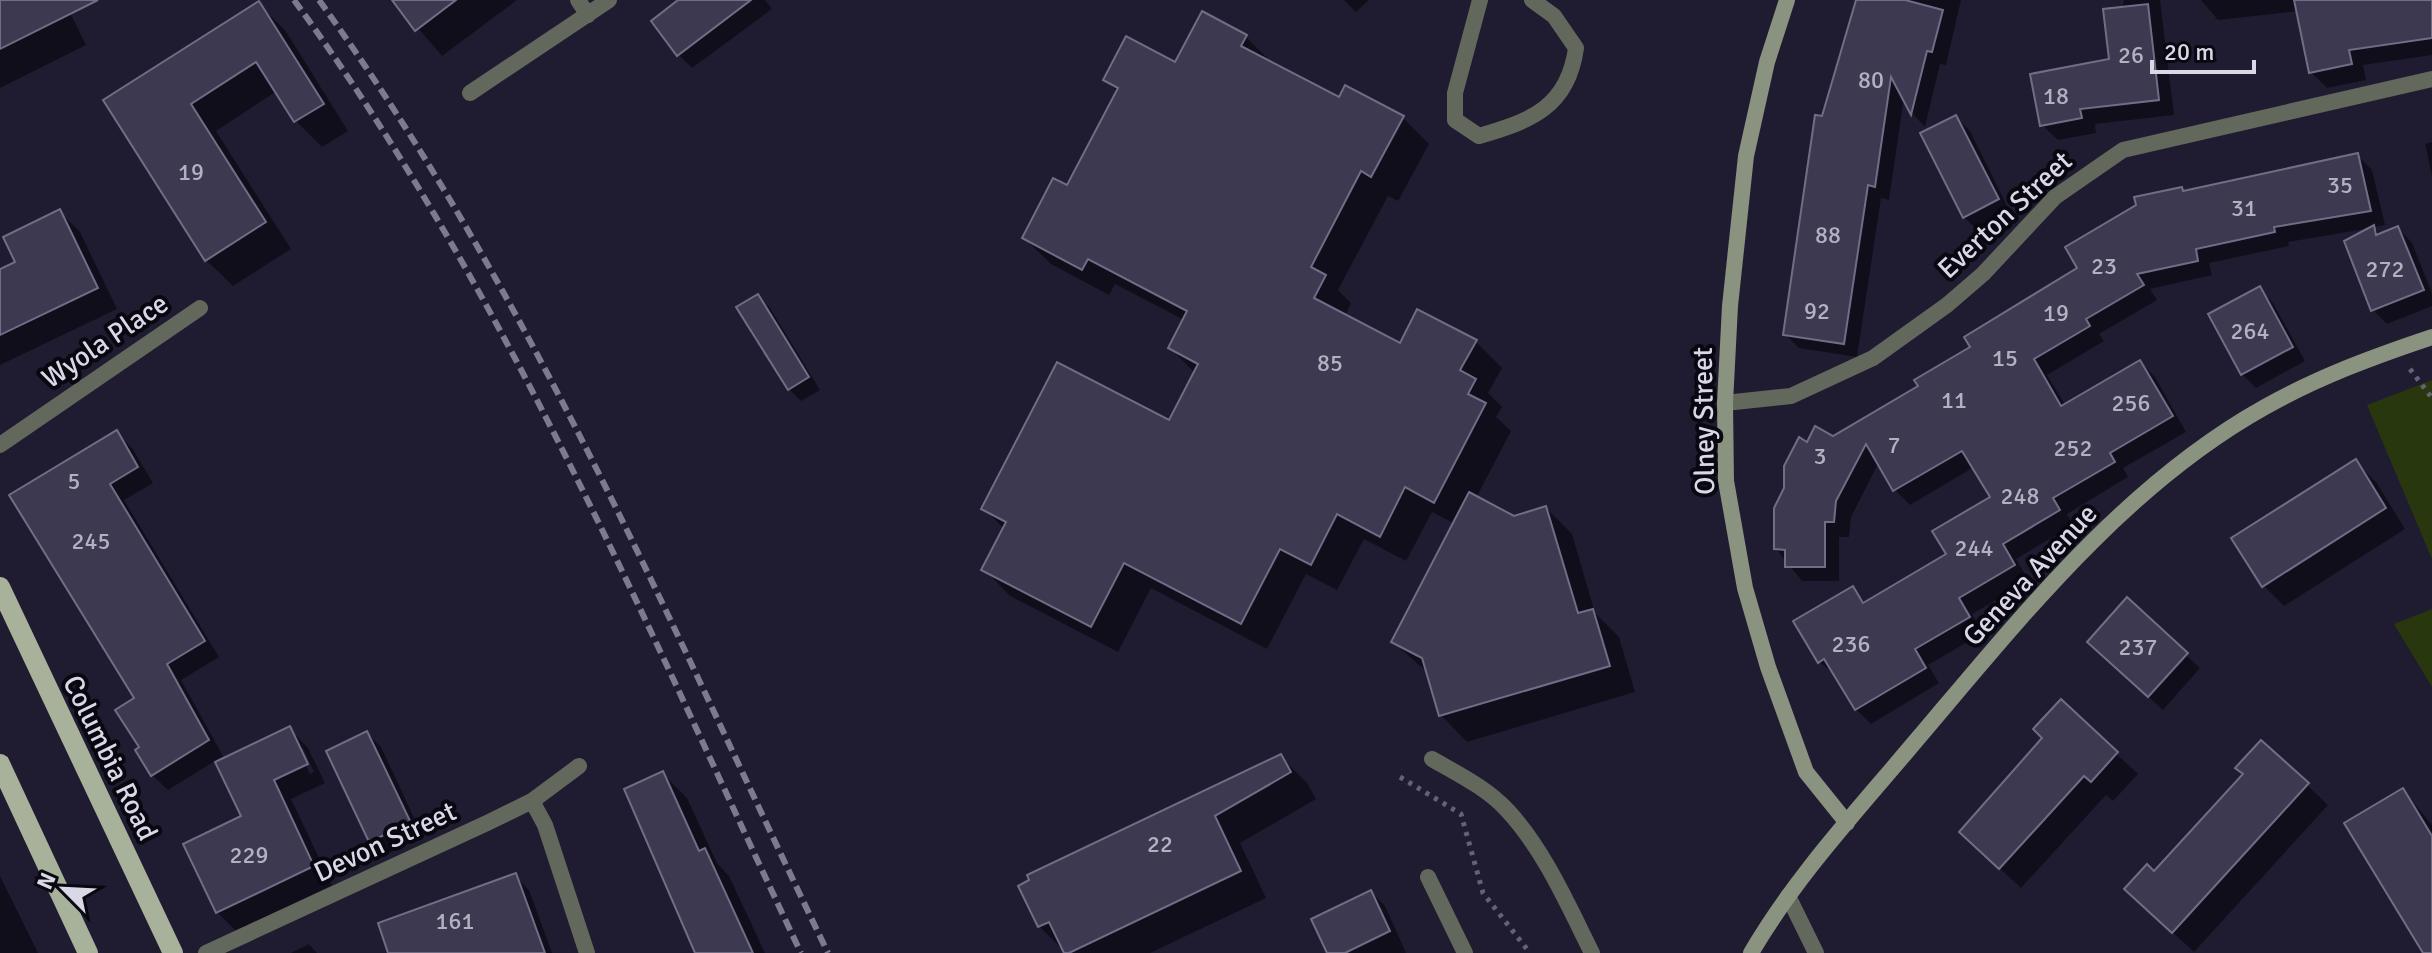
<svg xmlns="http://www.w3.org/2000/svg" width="2432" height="953" viewBox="0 0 2432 953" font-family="Signika,sans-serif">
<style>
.green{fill:#29370f}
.shadow{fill:#0007;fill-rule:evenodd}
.building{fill:#3c3950;stroke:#706d87;stroke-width:2}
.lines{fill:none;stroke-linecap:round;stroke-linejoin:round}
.path{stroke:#646275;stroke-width:5;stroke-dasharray:4 6;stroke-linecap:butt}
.street{stroke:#63685d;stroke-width:16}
.secondary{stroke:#8a9280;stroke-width:16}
.primary{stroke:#a8b29b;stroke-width:20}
.rail{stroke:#7c7a8c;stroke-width:6;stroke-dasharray:12 6;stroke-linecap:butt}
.labels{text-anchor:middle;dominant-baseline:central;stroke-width:8;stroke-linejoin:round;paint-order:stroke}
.number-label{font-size:24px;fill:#b2b0c1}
.street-label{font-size:28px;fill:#d9d8e7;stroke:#090811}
</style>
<rect width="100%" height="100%" fill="#1f1c31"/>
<g class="green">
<polygon points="2432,380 2432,559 2367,405"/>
<polygon points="2432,609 2432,687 2394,624"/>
</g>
<g class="shadow">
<polygon points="0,0 64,0 86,45 0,88"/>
<polygon points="394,0 517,0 442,56"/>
<polygon points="681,0 765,0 772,9 692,68 678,54"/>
<polygon points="1344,0 1369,0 1356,12"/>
<polygon points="1858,0 1961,0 1946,65 1940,64 1925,127 1913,114 1904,97 1889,200 1881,198 1857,357 1799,348 1785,334 1823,118"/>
<polygon points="2124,0 2160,0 2174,115 2095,124 2096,133 2058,140 2042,125 2111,61"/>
<polygon points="2201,0 2432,0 2432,55 2363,65 2366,80 2327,88 2311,72 2299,11 2218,20"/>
<polygon points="258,4 285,30 348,131 322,147 296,121 277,91 216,131 291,249 233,286 206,260 106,101"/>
<polygon points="1246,37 1272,63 1340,100 1402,117 1429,144 1398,201 1388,196 1338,290 1351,303 1345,316 1401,345 1475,341 1502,368 1488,393 1502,407 1496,417 1511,431 1476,498 1513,518 1546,508 1572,534 1595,613 1619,637 1635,692 1467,742 1441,715 1428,673 1393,642 1455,524 1432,512 1406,561 1364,539 1337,590 1306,574 1267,649 1151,588 1118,652 1010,596 984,569 1004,529 984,508 1169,423 1195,373 1170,348 1184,320 1115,284 1109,295 1051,264 1024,238 1068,188 1118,92 1105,80 1176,64"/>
<polygon points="1956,117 1970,131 2011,214 1978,231 1964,217"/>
<polygon points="2432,142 2432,176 2425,144"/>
<polygon points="2357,155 2372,170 2385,225 2374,227 2381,235 2398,228 2412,243 2432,293 2432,306 2387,324 2373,310 2346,242 2371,228 2288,242 2289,246 2209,263 2212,275 2150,289 2157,300 2099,334 2104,341 2047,375 2066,406 2140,362 2155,377 2186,432 2123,468 2128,477 2067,514 2073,525 2016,559 2029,581 1972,614 1983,633 1928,665 1939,683 1871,724 1856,709 1836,675 1819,662 1852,589 1866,603 1948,554 1992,498 1974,467 1910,505 1895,490 1879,462 1851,517 1849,537 1839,537 1839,581 1802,581 1776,549 1808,445 1833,438 1920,386 2181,189 2185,192"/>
<polygon points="60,212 80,232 117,309 0,365 0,271 17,263"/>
<polygon points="2259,289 2273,303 2305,361 2256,388 2242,374"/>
<polygon points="758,296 770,308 820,390 801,401 789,389"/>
<polygon points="116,433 132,448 153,483 124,500 219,657 181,680 223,756 168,790 152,775 142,748 136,699 12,496"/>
<polygon points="2355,462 2376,482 2405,529 2284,606 2263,585"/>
<polygon points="2186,655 2200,668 2163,710 2104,656"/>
<polygon points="2061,702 2138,774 2113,801 2106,795 2021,888 1982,852 2045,738"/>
<path d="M290,729L308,748L325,783L291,799L332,885L236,931L217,912ZM298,748H303L314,772L310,774Z"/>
<polygon points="367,733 381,747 423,837 385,855 371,841"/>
<polygon points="1281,757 1307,783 1316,799 1240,843 1266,898 1150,953 1066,953 1039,926"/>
<polygon points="662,773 687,798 717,863 729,876 765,953 697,953 659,871 664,869"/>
<polygon points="2307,785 2328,805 2194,952 2147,909 2154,874"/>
<polygon points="2403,790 2432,825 2432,953 2425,953"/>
<polygon points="0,876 38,953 0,953"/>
<polygon points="515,876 529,890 552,953 390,953"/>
<polygon points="1371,892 1385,906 1406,953 1329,953"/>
<polygon points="309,944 317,953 291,953"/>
</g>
<g class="building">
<polygon points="0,0 98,0 0,49"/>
<polygon points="392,0 456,0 415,31"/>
<polygon points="678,0 751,0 677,56 651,21"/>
<polygon points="1856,0 1905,0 1943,10 1932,52 1927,51 1911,115 1891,77 1875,187 1868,185 1844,344 1783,335 1815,115 1822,116"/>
<polygon points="2294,0 2432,0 2432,38 2349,50 2352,64 2309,73"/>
<polygon points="259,1 324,104 294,122 256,62 191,104 266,222 205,261 103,100"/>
<polygon points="2148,4 2159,100 2080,109 2082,118 2040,126 2030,74 2109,59 2103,9"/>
<polygon points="1202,11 1247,35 1241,46 1339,97 1345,85 1404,116 1371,177 1361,171 1311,267 1326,275 1314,298 1400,343 1417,309 1477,340 1460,370 1476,379 1468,394 1486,403 1434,503 1405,487 1380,537 1337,514 1311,565 1280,549 1241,624 1124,563 1091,627 981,570 1006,522 981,509 1057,362 1169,420 1198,364 1168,348 1187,311 1088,259 1082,270 1022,238 1053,178 1067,185 1118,88 1103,80 1126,36 1175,62"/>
<polygon points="1956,115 1999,199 1963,218 1920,133"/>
<polygon points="2358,153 2371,211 2274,227 2275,232 2196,249 2198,261 2137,274 2144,285 2086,319 2090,326 2034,359 2061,406 2140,360 2173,416 2110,453 2115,462 2053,498 2060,510 2003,544 2015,565 1959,598 1970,617 1915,649 1926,668 1855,710 1824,659 1818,663 1793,621 1853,586 1863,603 1946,554 1932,531 1990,497 1962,451 1893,491 1866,444 1836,501 1834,522 1825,522 1825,567 1785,567 1785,550 1774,549 1774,508 1784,488 1784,466 1799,437 1807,442 1815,426 1833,436 1918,386 1914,380 1970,347 1964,337 2077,268 2065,247 2136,205 2134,197 2182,187 2183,191"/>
<polygon points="60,209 98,288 0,335 0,269 15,262 3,237"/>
<polygon points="2374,225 2376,235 2398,226 2424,290 2371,311 2344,241"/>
<polygon points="2260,286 2293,347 2241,375 2208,314"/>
<polygon points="758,294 809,377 788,390 736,307"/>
<polygon points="117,430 138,467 110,484 205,641 167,664 209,740 151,776 135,750 139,747 115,710 134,698 9,495"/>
<polygon points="2356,459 2386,508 2262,587 2231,538"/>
<polygon points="1469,492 1514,516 1546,506 1578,613 1593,609 1610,666 1439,716 1422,658 1391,642"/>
<polygon points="2127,597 2188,653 2148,697 2087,642"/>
<polygon points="2061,699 2118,752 2091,782 2084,776 1999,869 1959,832 2042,738 2033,729"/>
<polygon points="290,726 308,764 274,780 314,866 216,913 183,844 241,816 215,762"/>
<polygon points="367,731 411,823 369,842 326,751"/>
<polygon points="2261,740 2309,783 2172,933 2124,889 2147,864 2154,871 2243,774 2235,768"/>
<polygon points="1281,754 1291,772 1215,816 1241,871 1069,953 1064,953 1049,922 1038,927 1018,886 1029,880 1027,875"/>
<polygon points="663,771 699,851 705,848 753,953 695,953 624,789"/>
<polygon points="2403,788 2432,836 2432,953 2423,953 2344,823"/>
<polygon points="516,873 545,953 388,953 378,923"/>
<polygon points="1371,890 1390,931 1345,953 1327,953 1311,919"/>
</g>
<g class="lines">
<g class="path">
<polyline points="2410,369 2432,398"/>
<polyline points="1400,777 1461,814 1483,893 1530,953"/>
</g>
<g class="street">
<polyline points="578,0 588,15"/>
<path d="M1480,0L1455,93V120L1479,136C1531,121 1568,107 1576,48L1554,16L1532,0"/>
<polyline points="470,93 609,0"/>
<polyline points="1725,403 1791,396 1873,358 1947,305 1983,274 2055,197 2123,150 2432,79"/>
<polyline points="0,445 200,308"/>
<path d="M1432,759C1458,774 1487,788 1508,811C1544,850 1568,905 1592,953"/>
<polyline points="532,801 545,825 587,953"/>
<polyline points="1428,877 1465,953"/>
<polyline points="1788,896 1816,953"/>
<polyline points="206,953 487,823 532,801 579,766"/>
</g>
<g class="secondary">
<polyline points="1787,0 1767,62 1746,156 1730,306 1725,403 1726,481 1745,588 1768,667 1806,772 1847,823"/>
<path d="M1751,953C1796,876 1857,811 1914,743C2017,622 2123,486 2265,407C2318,377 2375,356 2432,337"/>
</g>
<g class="primary">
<polyline points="0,587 173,953"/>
<polyline points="0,764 88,953"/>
</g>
<g class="rail">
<path d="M294,0C507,292 647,628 801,953"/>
<path d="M319,0C532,295 671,627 828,953"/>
</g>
</g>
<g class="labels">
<g class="number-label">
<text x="2131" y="55">26</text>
<text x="1871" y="80">80</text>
<text x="2056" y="96">18</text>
<text x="191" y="172">19</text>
<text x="2340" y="185">35</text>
<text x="2244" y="208">31</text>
<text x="1828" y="235">88</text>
<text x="2104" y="266">23</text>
<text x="2385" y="269">272</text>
<text x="1817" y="311">92</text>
<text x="2056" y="313">19</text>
<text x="2250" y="331">264</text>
<text x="2005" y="358">15</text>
<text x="1330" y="363">85</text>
<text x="1954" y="400">11</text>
<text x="2131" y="403">256</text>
<text x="1894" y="445">7</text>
<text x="2073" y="448">252</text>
<text x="1820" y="456">3</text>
<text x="74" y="481">5</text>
<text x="2020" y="496">248</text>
<text x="91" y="541">245</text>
<text x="1974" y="548">244</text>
<text x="1851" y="644">236</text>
<text x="2138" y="647">237</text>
<text x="1160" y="844">22</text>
<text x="249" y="855">229</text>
<text x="455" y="921">161</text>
</g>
<g class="street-label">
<text transform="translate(2005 215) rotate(-43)">Everton Street</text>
<text transform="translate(105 341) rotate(-34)">Wyola Place</text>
<text transform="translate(1704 421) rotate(-91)">Olney Street</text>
<text transform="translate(2030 575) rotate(-47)">Geneva Avenue</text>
<text transform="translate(110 758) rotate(64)">Columbia Road</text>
<text transform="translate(385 842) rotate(-25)">Devon Street</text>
</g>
</g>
<g transform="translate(64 889) rotate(294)" stroke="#090811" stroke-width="6" paint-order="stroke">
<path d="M0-6L14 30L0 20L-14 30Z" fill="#d9d8e7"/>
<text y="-12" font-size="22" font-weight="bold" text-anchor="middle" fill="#d9d8e7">N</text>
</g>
<path d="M2152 60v12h102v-12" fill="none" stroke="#d9d8e7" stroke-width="4"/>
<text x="2164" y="60" font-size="24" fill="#d9d8e7" stroke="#090811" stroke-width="6" paint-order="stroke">20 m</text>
</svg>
